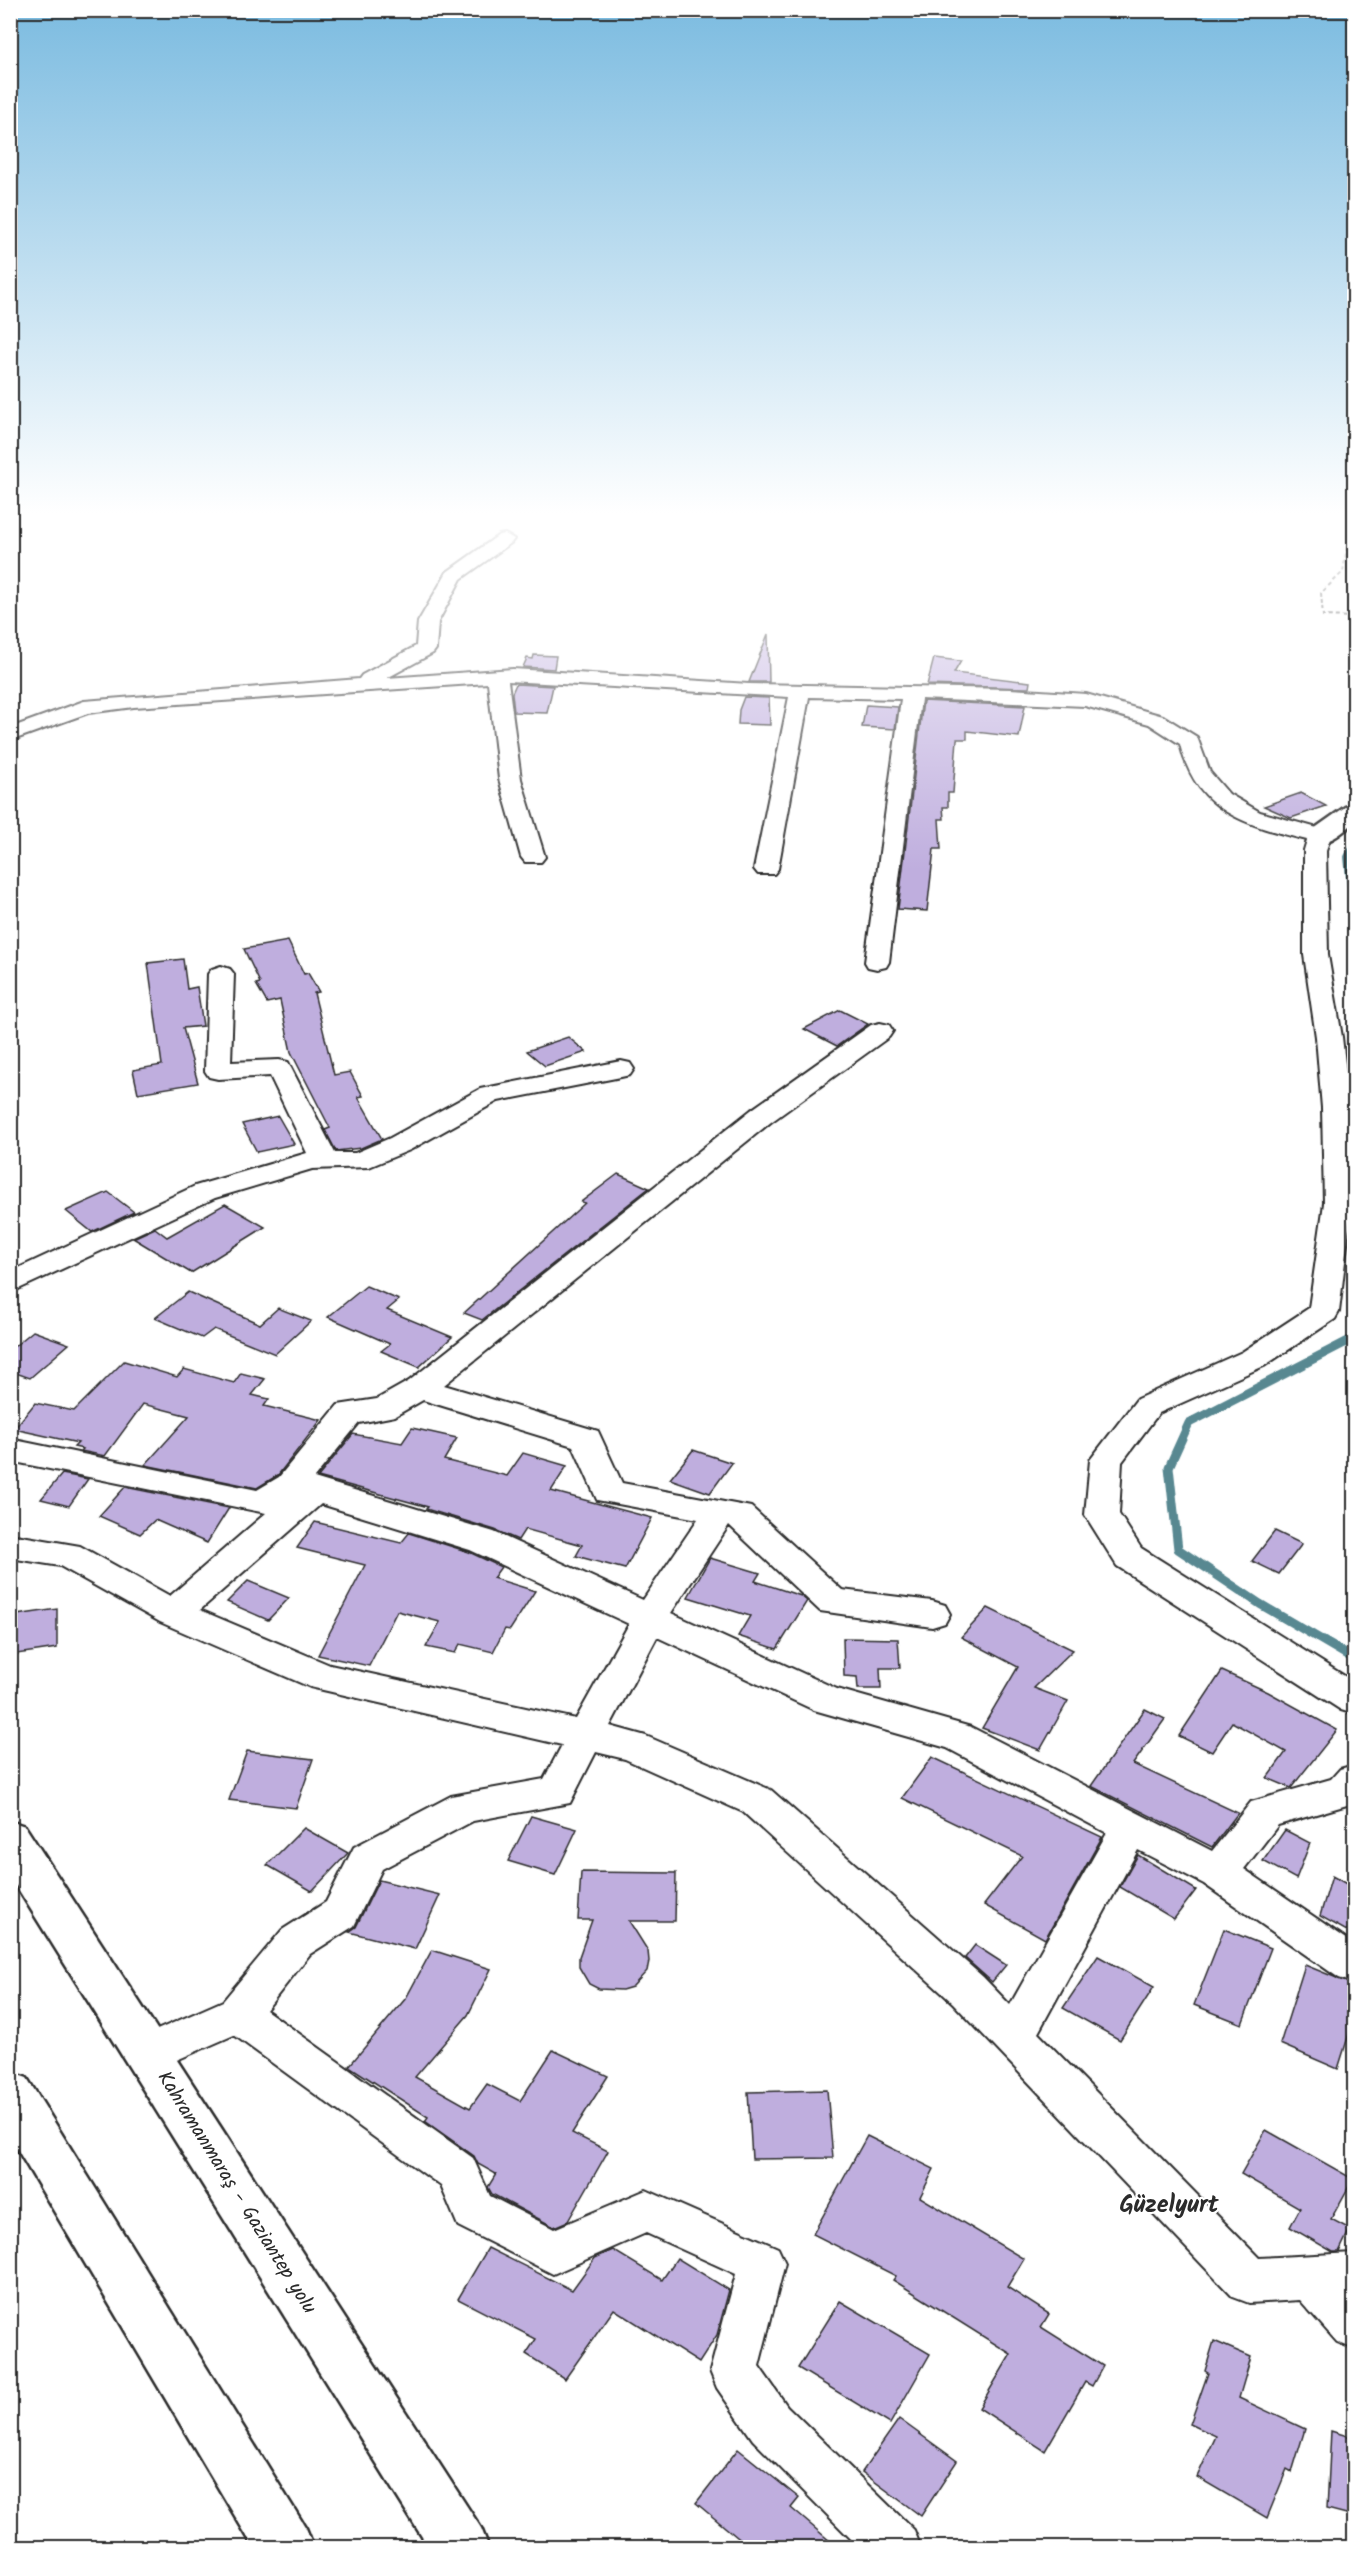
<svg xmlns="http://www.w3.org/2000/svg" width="1365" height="2558" viewBox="0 0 1365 2558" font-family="Kalam,sans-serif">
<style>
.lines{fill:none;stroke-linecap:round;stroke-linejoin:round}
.stream-far1{stroke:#598891;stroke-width:8}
.stream{stroke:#598891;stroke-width:9}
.building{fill:#bfaede;stroke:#2b2b2b;stroke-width:1.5}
.street-casing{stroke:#2b2b2b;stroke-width:4}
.secondary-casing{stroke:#2b2b2b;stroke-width:5}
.highway-casing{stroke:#2b2b2b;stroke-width:5}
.path{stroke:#2b2b2b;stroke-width:2;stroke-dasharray:4 3;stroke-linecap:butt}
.street{fill:#fff;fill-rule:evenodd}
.secondary{fill:#fff;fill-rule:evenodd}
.highway{fill:#fff;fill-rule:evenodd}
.labels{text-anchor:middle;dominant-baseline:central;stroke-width:4.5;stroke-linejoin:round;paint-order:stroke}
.near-street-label{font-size:20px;fill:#2b2b2b;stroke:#fff}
.near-quarter-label{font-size:24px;font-weight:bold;fill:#2b2b2b;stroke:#fff}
</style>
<rect width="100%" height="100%" fill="#fff"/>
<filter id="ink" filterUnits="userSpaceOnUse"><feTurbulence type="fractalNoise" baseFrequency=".0167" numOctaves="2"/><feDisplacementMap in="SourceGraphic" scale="12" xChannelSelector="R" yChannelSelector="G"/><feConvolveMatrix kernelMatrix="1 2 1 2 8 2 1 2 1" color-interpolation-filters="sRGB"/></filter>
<g filter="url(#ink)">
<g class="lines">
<polyline class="stream-far1" points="1354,847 1348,857 1354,917"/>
<polyline class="stream" points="1354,1338 1189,1423 1169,1467 1178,1549 1260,1604 1354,1659"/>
</g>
<g class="building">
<polygon points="768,634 769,682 749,682"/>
<polygon points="534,655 556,656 554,669 523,667 527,658 533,659"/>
<polygon points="934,658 961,661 954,673 1030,682 1029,688 927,685"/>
<polygon points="516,684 553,686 547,713 514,712 512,693"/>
<polygon points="744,697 769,698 770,725 738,724 739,710"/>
<polygon points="923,701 1025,706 1019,737 967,731 967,739 957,739 953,793 948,793 948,807 943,807 944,819 939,819 941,849 934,849 927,911 898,909"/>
<polygon points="866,705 898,707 895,729 862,727"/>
<polygon points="1301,793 1326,806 1291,818 1264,806"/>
<polygon points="288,941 304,974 308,973 319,992 314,993 334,1075 350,1072 363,1096 358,1097 382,1139 361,1148 336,1151 325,1130 330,1128 291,1052 280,1000 267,1003 256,984 260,983 244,949"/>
<polygon points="183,959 187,989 197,987 203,1026 183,1028 198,1083 138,1093 133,1070 162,1065 148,963"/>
<polygon points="840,1010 868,1024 837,1046 804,1029"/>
<polygon points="568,1037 586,1052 545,1066 527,1051"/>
<polygon points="278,1116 294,1144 257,1152 242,1124"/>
<polygon points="618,1174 649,1188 482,1320 464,1313 585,1203 581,1202"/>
<polygon points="108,1192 134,1212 92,1232 66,1211"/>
<polygon points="225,1204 265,1227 191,1273 133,1238 155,1228 167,1237"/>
<polygon points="366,1286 399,1300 387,1310 452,1337 419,1367 381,1351 390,1344 328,1317"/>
<polygon points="188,1292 260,1324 278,1308 311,1321 275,1354 214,1329 202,1338 155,1318"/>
<polygon points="33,1331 69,1344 30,1378 10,1371 10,1350"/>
<polygon points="124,1361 177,1377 184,1369 234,1383 241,1373 265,1379 252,1395 269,1399 264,1406 321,1420 278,1475 257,1488 145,1465 189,1416 143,1404 105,1456 81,1451 83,1449 74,1447 78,1443 14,1429 35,1403 74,1411"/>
<polygon points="412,1428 457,1438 444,1460 507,1476 523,1453 567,1466 551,1491 652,1518 625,1569 576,1556 582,1545 525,1529 518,1540 495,1530 426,1509 428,1507 318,1477 353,1434 402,1443"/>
<polygon points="693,1450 732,1463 710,1493 670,1479"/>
<polygon points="62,1474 88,1479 69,1506 41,1499"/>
<polygon points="125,1487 229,1508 207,1543 155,1520 140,1534 99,1516"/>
<polygon points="315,1522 401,1543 409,1533 469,1552 501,1567 493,1578 535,1591 510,1630 505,1629 493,1652 460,1644 455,1653 426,1647 440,1622 397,1611 369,1666 318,1655 365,1565 297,1548"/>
<polygon points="1275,1531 1302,1544 1279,1574 1252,1561"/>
<polygon points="710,1558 760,1573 755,1581 801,1596 807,1601 777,1649 738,1636 750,1616 688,1597"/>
<polygon points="248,1581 289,1598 268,1620 227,1602"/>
<polygon points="988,1608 1073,1650 1034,1688 1068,1701 1040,1750 982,1728 1018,1667 961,1637"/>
<polygon points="57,1609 57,1648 10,1655 10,1616"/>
<polygon points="843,1638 898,1639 900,1668 880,1668 881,1689 858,1689 857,1677 844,1676"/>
<polygon points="1222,1671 1268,1692 1337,1730 1291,1788 1267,1778 1286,1752 1232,1722 1212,1752 1179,1736"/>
<polygon points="1145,1709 1165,1719 1133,1764 1238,1813 1212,1847 1091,1786"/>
<polygon points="247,1751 313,1759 296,1808 229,1800"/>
<polygon points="932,1757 1102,1837 1045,1939 984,1905 1022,1856 902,1798"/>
<polygon points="531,1816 577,1829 555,1875 508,1861"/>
<polygon points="304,1828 348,1853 312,1891 267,1865"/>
<polygon points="1285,1830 1310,1843 1296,1879 1263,1861"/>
<polygon points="1138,1855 1196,1890 1174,1919 1120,1887"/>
<polygon points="581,1872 676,1873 675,1921 629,1921 648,1951 649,1961 647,1971 632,1987 622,1990 599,1989 589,1984 579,1967 579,1957 592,1920 578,1920"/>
<polygon points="1332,1876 1354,1888 1354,1935 1320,1916"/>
<polygon points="379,1880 440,1895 415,1949 349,1932 356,1927"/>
<polygon points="1224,1929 1271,1948 1242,2024 1194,2005"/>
<polygon points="975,1945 1006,1965 992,1982 965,1958"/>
<polygon points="432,1950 491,1969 468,2015 415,2077 470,2108 487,2084 520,2101 553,2050 608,2076 572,2133 608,2151 568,2221 554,2227 492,2194 488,2187 496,2174 478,2164 474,2156 425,2121 428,2117 349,2066 406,1998"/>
<polygon points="1098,1956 1154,1987 1120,2040 1063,2008"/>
<polygon points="1305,1965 1354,1985 1354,2018 1338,2069 1280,2044"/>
<polygon points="827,2090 833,2158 752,2159 748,2092"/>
<polygon points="1266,2130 1353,2179 1331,2219 1350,2229 1339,2252 1333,2252 1290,2227 1300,2208 1241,2174"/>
<polygon points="867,2136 934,2169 920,2197 1024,2259 1007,2287 1049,2314 1041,2327 1103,2366 1092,2386 1085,2382 1045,2451 979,2408 1011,2354 893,2280 896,2276 813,2234"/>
<polygon points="488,2248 572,2290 595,2258 613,2250 662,2280 677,2258 729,2290 717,2335 699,2363 614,2309 565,2379 526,2354 536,2339 458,2299"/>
<polygon points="840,2301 930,2354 890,2424 798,2368"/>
<polygon points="1214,2341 1251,2357 1239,2398 1305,2429 1292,2472 1287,2469 1267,2518 1197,2477 1216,2436 1190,2424 1208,2373 1205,2371"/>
<polygon points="899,2419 957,2461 921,2516 862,2472"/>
<polygon points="1331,2431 1354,2438 1354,2516 1327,2509"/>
<polygon points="738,2449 799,2498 791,2508 837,2547 749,2547 696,2503"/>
</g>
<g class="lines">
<defs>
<g id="street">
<path d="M505,534L514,539L511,543L461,579L438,622L436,649L433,653L387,678L513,669L749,684L1010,689L1086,694L1163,716L1197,737L1210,772L1229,794L1260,812L1328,831L1331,836L1326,850L1328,955L1342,1037L1350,1108L1352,1203L1339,1312L1335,1319L1264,1366L1159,1413L1122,1462L1119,1514L1141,1548L1354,1682V1714L1341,1710L1117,1566L1085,1515L1090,1460L1137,1399L1242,1352L1309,1308L1324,1203L1322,1108L1316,1037L1304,955V850L1307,840C1246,825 1196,812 1180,744L1149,724L1085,706L921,699L889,962L886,967L877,969L868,967L865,962L901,699L809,697L778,869L774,874H758L754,869L789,697L508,681L521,779L545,857L541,862H525L521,857L499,779L488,683L134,707L88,713L10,741V728L84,701L359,679L362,675L416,646L418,622L447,572L499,535Z"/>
<polygon points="221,966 230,969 234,974 231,1062 279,1060 288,1062 335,1153 355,1153 390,1138 480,1089 621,1061 630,1063 634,1069 630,1075 621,1077 498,1101 410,1150 369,1167 312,1169 215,1198 10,1293 10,1272 195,1186 307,1153 270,1076 218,1079 209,1077 205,1071 208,974 212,969"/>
<path d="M880,1023L889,1025L893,1031L889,1037L771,1122L444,1385L598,1431L622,1483L751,1507L842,1590L932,1601L945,1605L950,1614L945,1623L932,1627L820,1611L729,1525L671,1613L837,1689L971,1727L1212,1851L1251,1802L1331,1779L1340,1769L1354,1765V1803L1278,1825L1244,1869L1354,1944V1983L1339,1978L1204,1884L1138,1850L1038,2033L1259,2258L1354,2253V2349L1337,2342L1300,2300L1249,2303L1233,2297L953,2003L743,1812L625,1759L596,1752L570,1803L473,1821L382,1869L354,1926L310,1954L266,2010L473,2158L490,2196L554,2229L646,2190L778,2248L785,2263L759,2366L787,2406L914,2530L921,2548H860L753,2440L717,2388L710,2371L736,2274L646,2233L553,2274L458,2226L441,2186L234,2035L147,2073L132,2067L126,2054L132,2041L223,2001L282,1930L326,1902L354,1847L451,1796L544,1779L562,1745L310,1687L160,1622L60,1566L10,1558V1534L80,1546L170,1596L266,1513L10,1461V1439L257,1490L279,1477L338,1405L377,1399L409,1381L751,1110L871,1025ZM423,1400L573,1446L597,1500L698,1519L643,1600L494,1532L314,1478L359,1423L395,1416ZM321,1504L470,1550L629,1624L576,1719L330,1665L200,1610ZM657,1637L814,1710L947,1748L1107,1833L1010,2005L983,1977L771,1790L646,1736L610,1726Z"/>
</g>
<path id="secondary" d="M1354,805V823C1341,833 1329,846 1311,841L1307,836L1311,831L1345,807Z"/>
<g id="highway">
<polygon points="10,1821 25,1826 481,2528 489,2548 429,2548 10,1876"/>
<polygon points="10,2072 27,2078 306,2528 314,2548 254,2548 10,2137"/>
</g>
</defs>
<use href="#street" class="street-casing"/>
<use href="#secondary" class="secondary-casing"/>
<use href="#highway" class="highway-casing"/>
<polyline class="path" points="1352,512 1343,572 1321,593 1323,616 1354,617"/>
<use href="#street" class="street"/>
<use href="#secondary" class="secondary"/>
<use href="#highway" class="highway"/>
</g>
</g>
<linearGradient id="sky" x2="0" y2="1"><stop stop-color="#7bbbe0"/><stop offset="0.59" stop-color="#fff"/><stop offset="1" stop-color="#fff" stop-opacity="0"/></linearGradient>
<rect width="1365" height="870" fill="url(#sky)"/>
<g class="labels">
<g class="near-street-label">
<text transform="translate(236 2193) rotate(58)">Kahramanmaraş - Gaziantep yolu</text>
</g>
<g class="near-quarter-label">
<text x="1169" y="2205">Güzelyurt</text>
</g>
</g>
<rect width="1365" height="2558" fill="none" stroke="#fff" stroke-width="36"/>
<rect x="18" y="18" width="1329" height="2522" fill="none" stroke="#2b2b2b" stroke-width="2" filter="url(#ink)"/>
</svg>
